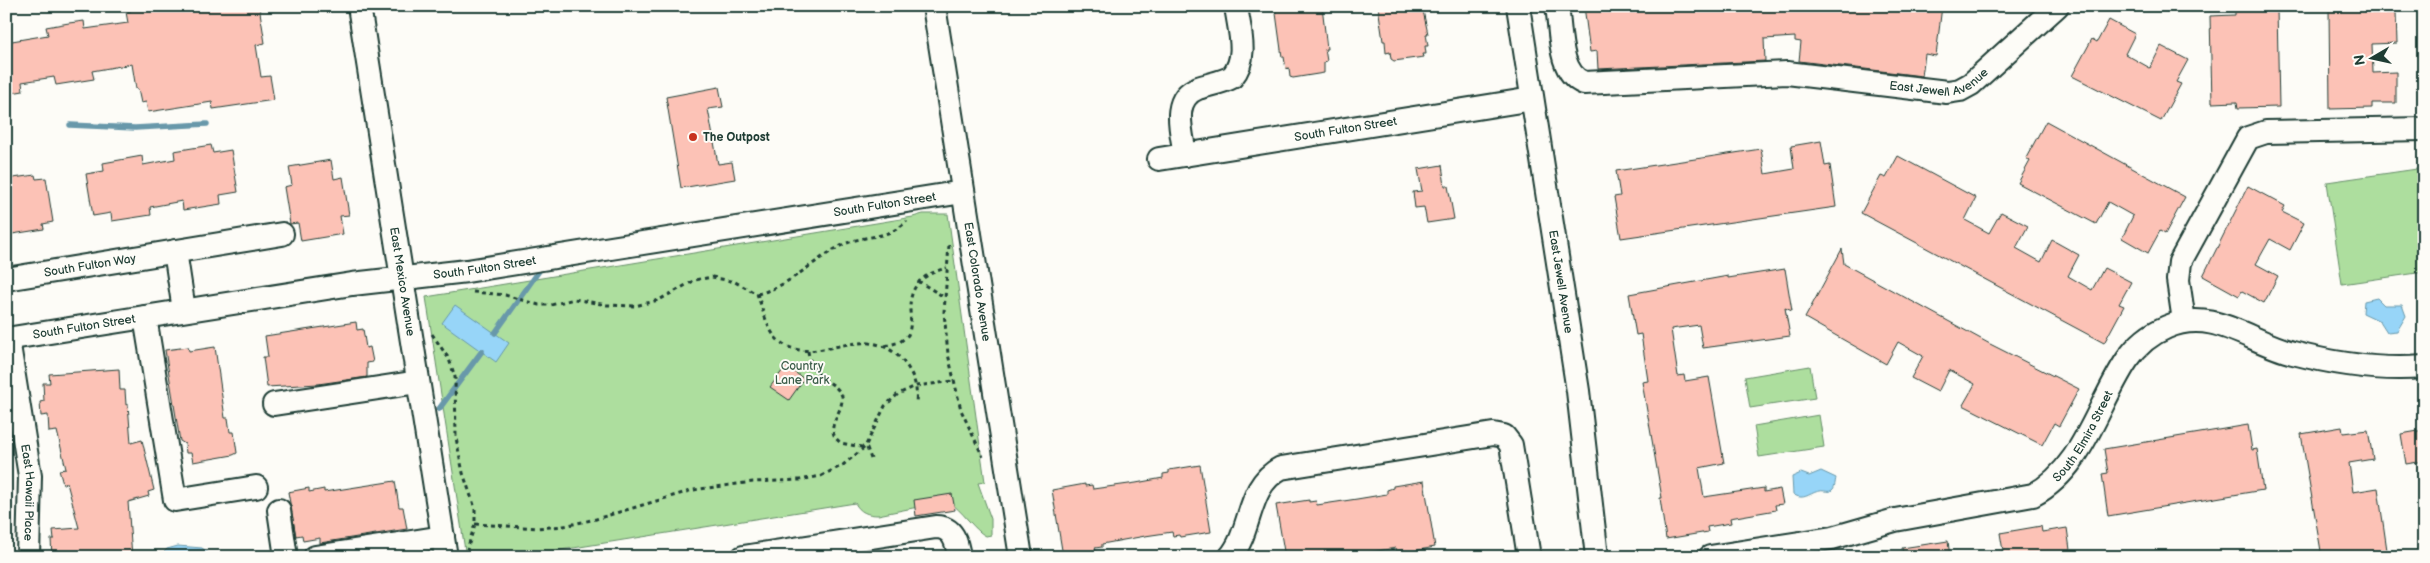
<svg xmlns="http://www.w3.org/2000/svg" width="2430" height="563" viewBox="0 0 2430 563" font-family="'Balsamiq Sans',sans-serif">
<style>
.green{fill:#adde9e;stroke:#668e69}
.water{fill:#97d5f8;stroke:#6798aa}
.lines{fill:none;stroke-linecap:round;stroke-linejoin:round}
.stream{stroke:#6798aa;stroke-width:5.5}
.building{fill:#fcc2b6;stroke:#1f3d34}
.minor-casing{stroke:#1f3d34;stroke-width:26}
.path{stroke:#1f3d34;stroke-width:3;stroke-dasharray:4 4;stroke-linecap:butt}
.minor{stroke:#fdfcf7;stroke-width:22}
.poi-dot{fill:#c8321e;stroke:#fdfcf7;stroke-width:2}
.labels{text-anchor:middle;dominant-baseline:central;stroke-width:4;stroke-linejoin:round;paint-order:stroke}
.street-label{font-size:12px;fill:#1f3d34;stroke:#fdfcf7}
.poi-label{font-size:12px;font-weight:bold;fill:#1f3d34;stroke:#fdfcf7;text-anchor:start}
.park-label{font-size:12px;fill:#3b5d49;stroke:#fdfcf7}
</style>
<rect width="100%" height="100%" fill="#fdfcf7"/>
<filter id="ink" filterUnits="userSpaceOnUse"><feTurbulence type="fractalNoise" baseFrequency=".02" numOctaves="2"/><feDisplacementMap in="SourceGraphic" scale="10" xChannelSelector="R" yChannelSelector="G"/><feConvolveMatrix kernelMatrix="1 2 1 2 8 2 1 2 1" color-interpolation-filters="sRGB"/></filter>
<g filter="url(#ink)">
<g class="green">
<polygon points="2424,168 2424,272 2342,284 2327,182"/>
<path d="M923,214H948L985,482L978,483L991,519V535L986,536C975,531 962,510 948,501L878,515C867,515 860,512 855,503L517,557H466L426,297L913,217Z"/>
<polygon points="1810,366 1815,398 1750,408 1745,377"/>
<polygon points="1819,415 1824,447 1759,457 1754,426"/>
</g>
<g class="water">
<polygon points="2377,298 2384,305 2402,305 2406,316 2397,331 2387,332 2380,321 2363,313 2364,301"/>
<polygon points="455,305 509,343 496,362 442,323"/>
<path d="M1821,471L1836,478C1835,482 1835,488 1832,490C1829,493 1824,490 1820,491C1810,492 1804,502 1793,494L1792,477L1801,473L1809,476Z"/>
<polygon points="178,546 202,548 214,557 159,557 167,549"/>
</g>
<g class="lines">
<g class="stream">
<polyline points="70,125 135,128 207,124"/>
<polyline points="495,333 539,271"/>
<polyline points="439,409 482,351"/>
</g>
</g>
<g class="building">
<polygon points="130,6 259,6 265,43 256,45 261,77 270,76 274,100 213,109 212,102 148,112 146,102 141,103 138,89 136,89 132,64 92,71 94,79 56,85 54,77 22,82 23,91 6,94 6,42 48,35 46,27 69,23 84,21 85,29 128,23 126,12 131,11"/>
<polygon points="1275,6 1322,6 1327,49 1325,49 1327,61 1324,62 1324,73 1293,78 1290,77 1289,68 1286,69 1284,57 1282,57"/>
<polygon points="1378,6 1422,6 1428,34 1426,34 1428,46 1425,46 1426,54 1423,54 1424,57 1394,61 1391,59 1390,52 1386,53 1385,41 1383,41"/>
<polygon points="1584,6 1885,8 1885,6 1942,6 1936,56 1925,54 1922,76 1799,61 1801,42 1795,41 1795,37 1764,39 1765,61 1598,69 1597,51 1590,52"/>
<polygon points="2371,7 2371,13 2396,13 2397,43 2372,44 2373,73 2396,72 2396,103 2372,103 2372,108 2330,109 2329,8"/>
<polygon points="2277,9 2279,107 2238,108 2237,102 2212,103 2210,16 2235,15 2235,10"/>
<polygon points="2109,20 2135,34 2125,54 2150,68 2161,46 2188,60 2176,82 2181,84 2161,121 2072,76 2092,39 2097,42"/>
<polygon points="719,87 723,107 708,109 718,164 732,162 735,179 681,188 666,97"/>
<polygon points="2046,121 2185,197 2165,234 2160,231 2148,253 2122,238 2133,216 2108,202 2096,224 2018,183 2030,161 2026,158"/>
<polygon points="1821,141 1825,166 1830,165 1836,207 1621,238 1614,197 1620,196 1616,171 1761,149 1765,174 1794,169 1791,146"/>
<polygon points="211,145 213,153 231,150 238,192 220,195 221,204 183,210 182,201 150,207 151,215 112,221 111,213 93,216 86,174 104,171 103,163 142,156 143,165 175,159 174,151"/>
<polygon points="1898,156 1976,198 1965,220 1989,233 2001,212 2028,226 2016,248 2041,262 2052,240 2079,255 2068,276 2092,290 2104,268 2131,282 2119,304 2124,306 2104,343 1861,213 1881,176 1886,178"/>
<polygon points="331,160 334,179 343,177 349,215 340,216 343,234 301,241 298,223 290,224 284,187 292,185 289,167"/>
<polygon points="1442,165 1445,186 1448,186 1454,219 1427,223 1424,207 1415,208 1413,192 1422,191 1418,169"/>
<polygon points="35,175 36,179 46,178 53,222 43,224 44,229 6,235 6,179"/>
<polygon points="2248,186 2285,206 2282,212 2304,223 2290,250 2270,239 2256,264 2278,276 2264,303 2242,291 2239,296 2203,276"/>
<polygon points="1842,249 1844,264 1990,344 2079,389 2059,426 2054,423 2042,445 1963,405 1975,384 1949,370 1938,392 1911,378 1923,356 1898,342 1886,364 1805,318"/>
<polygon points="1785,269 1792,311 1785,308 1790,336 1703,348 1699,325 1671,329 1678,376 1684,375 1685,381 1709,377 1724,463 1699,468 1704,497 1764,488 1764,492 1780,489 1783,504 1775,505 1776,510 1730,518 1731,523 1707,527 1708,532 1666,539 1660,498 1662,498 1642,382 1648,381 1641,334 1636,335 1629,294 1728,276 1728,278"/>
<polygon points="356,322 357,330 363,329 366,348 370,347 373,362 367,363 367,377 318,384 267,387 263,357 268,357 265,336"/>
<polygon points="188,347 189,351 215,347 225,418 228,418 230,432 234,432 237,453 233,455 193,462 191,453 186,453 185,444 180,441 165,350"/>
<polygon points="786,366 804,379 789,400 770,387"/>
<polygon points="119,369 120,390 125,390 126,405 128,404 131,443 142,440 154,490 148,492 149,496 128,502 132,557 52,557 51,539 54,539 53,530 79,528 67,483 63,484 59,470 66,469 57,431 49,432 48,415 41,416 40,402 44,401 43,383 50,383 49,374"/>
<polygon points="2248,425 2252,450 2257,449 2263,490 2108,516 2102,474 2108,473 2104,449"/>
<polygon points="2342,427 2343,433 2368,430 2373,459 2349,463 2353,492 2378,488 2388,557 2322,557 2301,434"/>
<polygon points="2424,430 2424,461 2406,464 2401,434"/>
<polygon points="1200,465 1211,532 1180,537 1179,535 1173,536 1172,532 1145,536 1102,544 1102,547 1095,548 1096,551 1063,556 1052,490 1085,484 1085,486 1092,485 1093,489 1136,483 1163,478 1163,474 1169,473 1169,470"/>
<polygon points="395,481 399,507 403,507 407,529 320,543 320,538 303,541 302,535 296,536 288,492 309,488 309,492 324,489 324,492"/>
<polygon points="1424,481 1435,547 1404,553 1403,550 1397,551 1396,548 1341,557 1285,557 1276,505 1309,500 1309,502 1316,501 1317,505 1357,499 1387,494 1387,490 1393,488 1393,486"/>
<polygon points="952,494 955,510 916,516 914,500"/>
<polygon points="2041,526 2042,532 2067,528 2071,557 2004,557 2000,533"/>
<polygon points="1948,541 1950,557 1903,557 1902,548"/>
</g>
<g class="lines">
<defs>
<g id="minor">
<path id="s1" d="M359,6L446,557"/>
<path id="s2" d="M934,6L1021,557"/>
<path id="s3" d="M1518,6L1578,391L1597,557"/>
<path id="s4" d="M1557,6C1561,30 1558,73 1584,83L1787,73L1947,92L1960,90L1971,84L2057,6"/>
<path d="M1185,155C1182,132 1170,99 1198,88C1209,84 1221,83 1232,77C1249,57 1239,30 1236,6"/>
<path id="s5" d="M1159,159L1532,99"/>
<polyline points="175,251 184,310"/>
<path id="s6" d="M6,279L282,234"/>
<polyline points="145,317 175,500 256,487"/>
<polyline points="2184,321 2178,280 2180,262 2248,138 2266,132 2424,129"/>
<path id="s7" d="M6,339L352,284L467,271L963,192"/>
<path id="s8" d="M8,339L30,476L28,557"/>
<polyline points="274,404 418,382"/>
<polyline points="279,510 286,557"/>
<polyline points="315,557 443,537"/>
<path d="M743,557L936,527C953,527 957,542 959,557"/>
<path d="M1230,557C1253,530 1246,486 1281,468L1493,434L1504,436L1511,445L1529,557"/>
<path id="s9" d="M1710,557L1832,538L1895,520L2033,495C2083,469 2097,405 2127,360C2137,345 2150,334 2167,327C2213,307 2249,342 2293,353C2336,364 2379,371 2424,367"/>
</g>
</defs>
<use href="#minor" class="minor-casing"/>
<g class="path">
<polyline points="949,245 944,312 948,354 961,410 983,457"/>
<polyline points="918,281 944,297"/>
<path d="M473,292L505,295L539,305H551L574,299L607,305L635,306L659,300L695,280L712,277L735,282L757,294C764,311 767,334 783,344C820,367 865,319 902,360C913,373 918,386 916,402"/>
<path d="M757,294C792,286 815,257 847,243C869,234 887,240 907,221"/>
<polyline points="432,334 449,359 455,377 456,438 463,473 475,508 475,524 467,550"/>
<path d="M885,346L900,342L908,335C911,327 911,320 910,311C909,285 923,274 947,268"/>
<path d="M808,351C812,382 834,378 842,396C844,414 821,428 841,443L867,448L871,459"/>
<polyline points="475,524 537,528 564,526 596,519 693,490 753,482 800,480 821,476 843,465 865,447 885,406 898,394 916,386 954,381"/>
</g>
<use href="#minor" class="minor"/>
</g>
</g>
<circle class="poi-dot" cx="693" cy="137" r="5"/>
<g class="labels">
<g class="street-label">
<text stroke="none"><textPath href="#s4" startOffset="444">East Jewell Avenue</textPath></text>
<text stroke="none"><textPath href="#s5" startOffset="189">South Fulton Street</textPath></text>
<text stroke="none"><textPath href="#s7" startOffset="889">South Fulton Street</textPath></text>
<text stroke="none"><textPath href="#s6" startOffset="85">South Fulton Way</textPath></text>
<text stroke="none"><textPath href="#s7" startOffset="484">South Fulton Street</textPath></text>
<text stroke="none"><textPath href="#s3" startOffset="279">East Jewell Avenue</textPath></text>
<text stroke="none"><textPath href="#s1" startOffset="279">East Mexico Avenue</textPath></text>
<text stroke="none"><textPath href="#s2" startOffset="279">East Colorado Avenue</textPath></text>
<text stroke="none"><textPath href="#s7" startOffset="79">South Fulton Street</textPath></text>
<text stroke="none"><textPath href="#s9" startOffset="408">South Elmira Street</textPath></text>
<text stroke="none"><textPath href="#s8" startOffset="155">East Hawaii Place</textPath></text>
</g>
<g class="poi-label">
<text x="703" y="137">The Outpost</text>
</g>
<g class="park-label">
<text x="802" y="366">Country<tspan x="802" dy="14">Lane Park</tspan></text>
</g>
</g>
<rect width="2430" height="563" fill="none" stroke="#fdfcf7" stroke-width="25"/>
<rect x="12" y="12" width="2405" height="538" fill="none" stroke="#1f3d34" stroke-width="2" filter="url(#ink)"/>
<g transform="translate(2372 58) rotate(261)" stroke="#fdfcf7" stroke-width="4" paint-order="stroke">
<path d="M0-4L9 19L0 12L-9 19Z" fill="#1f3d34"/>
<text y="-8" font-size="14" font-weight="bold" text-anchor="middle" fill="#1f3d34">N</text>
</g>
</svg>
